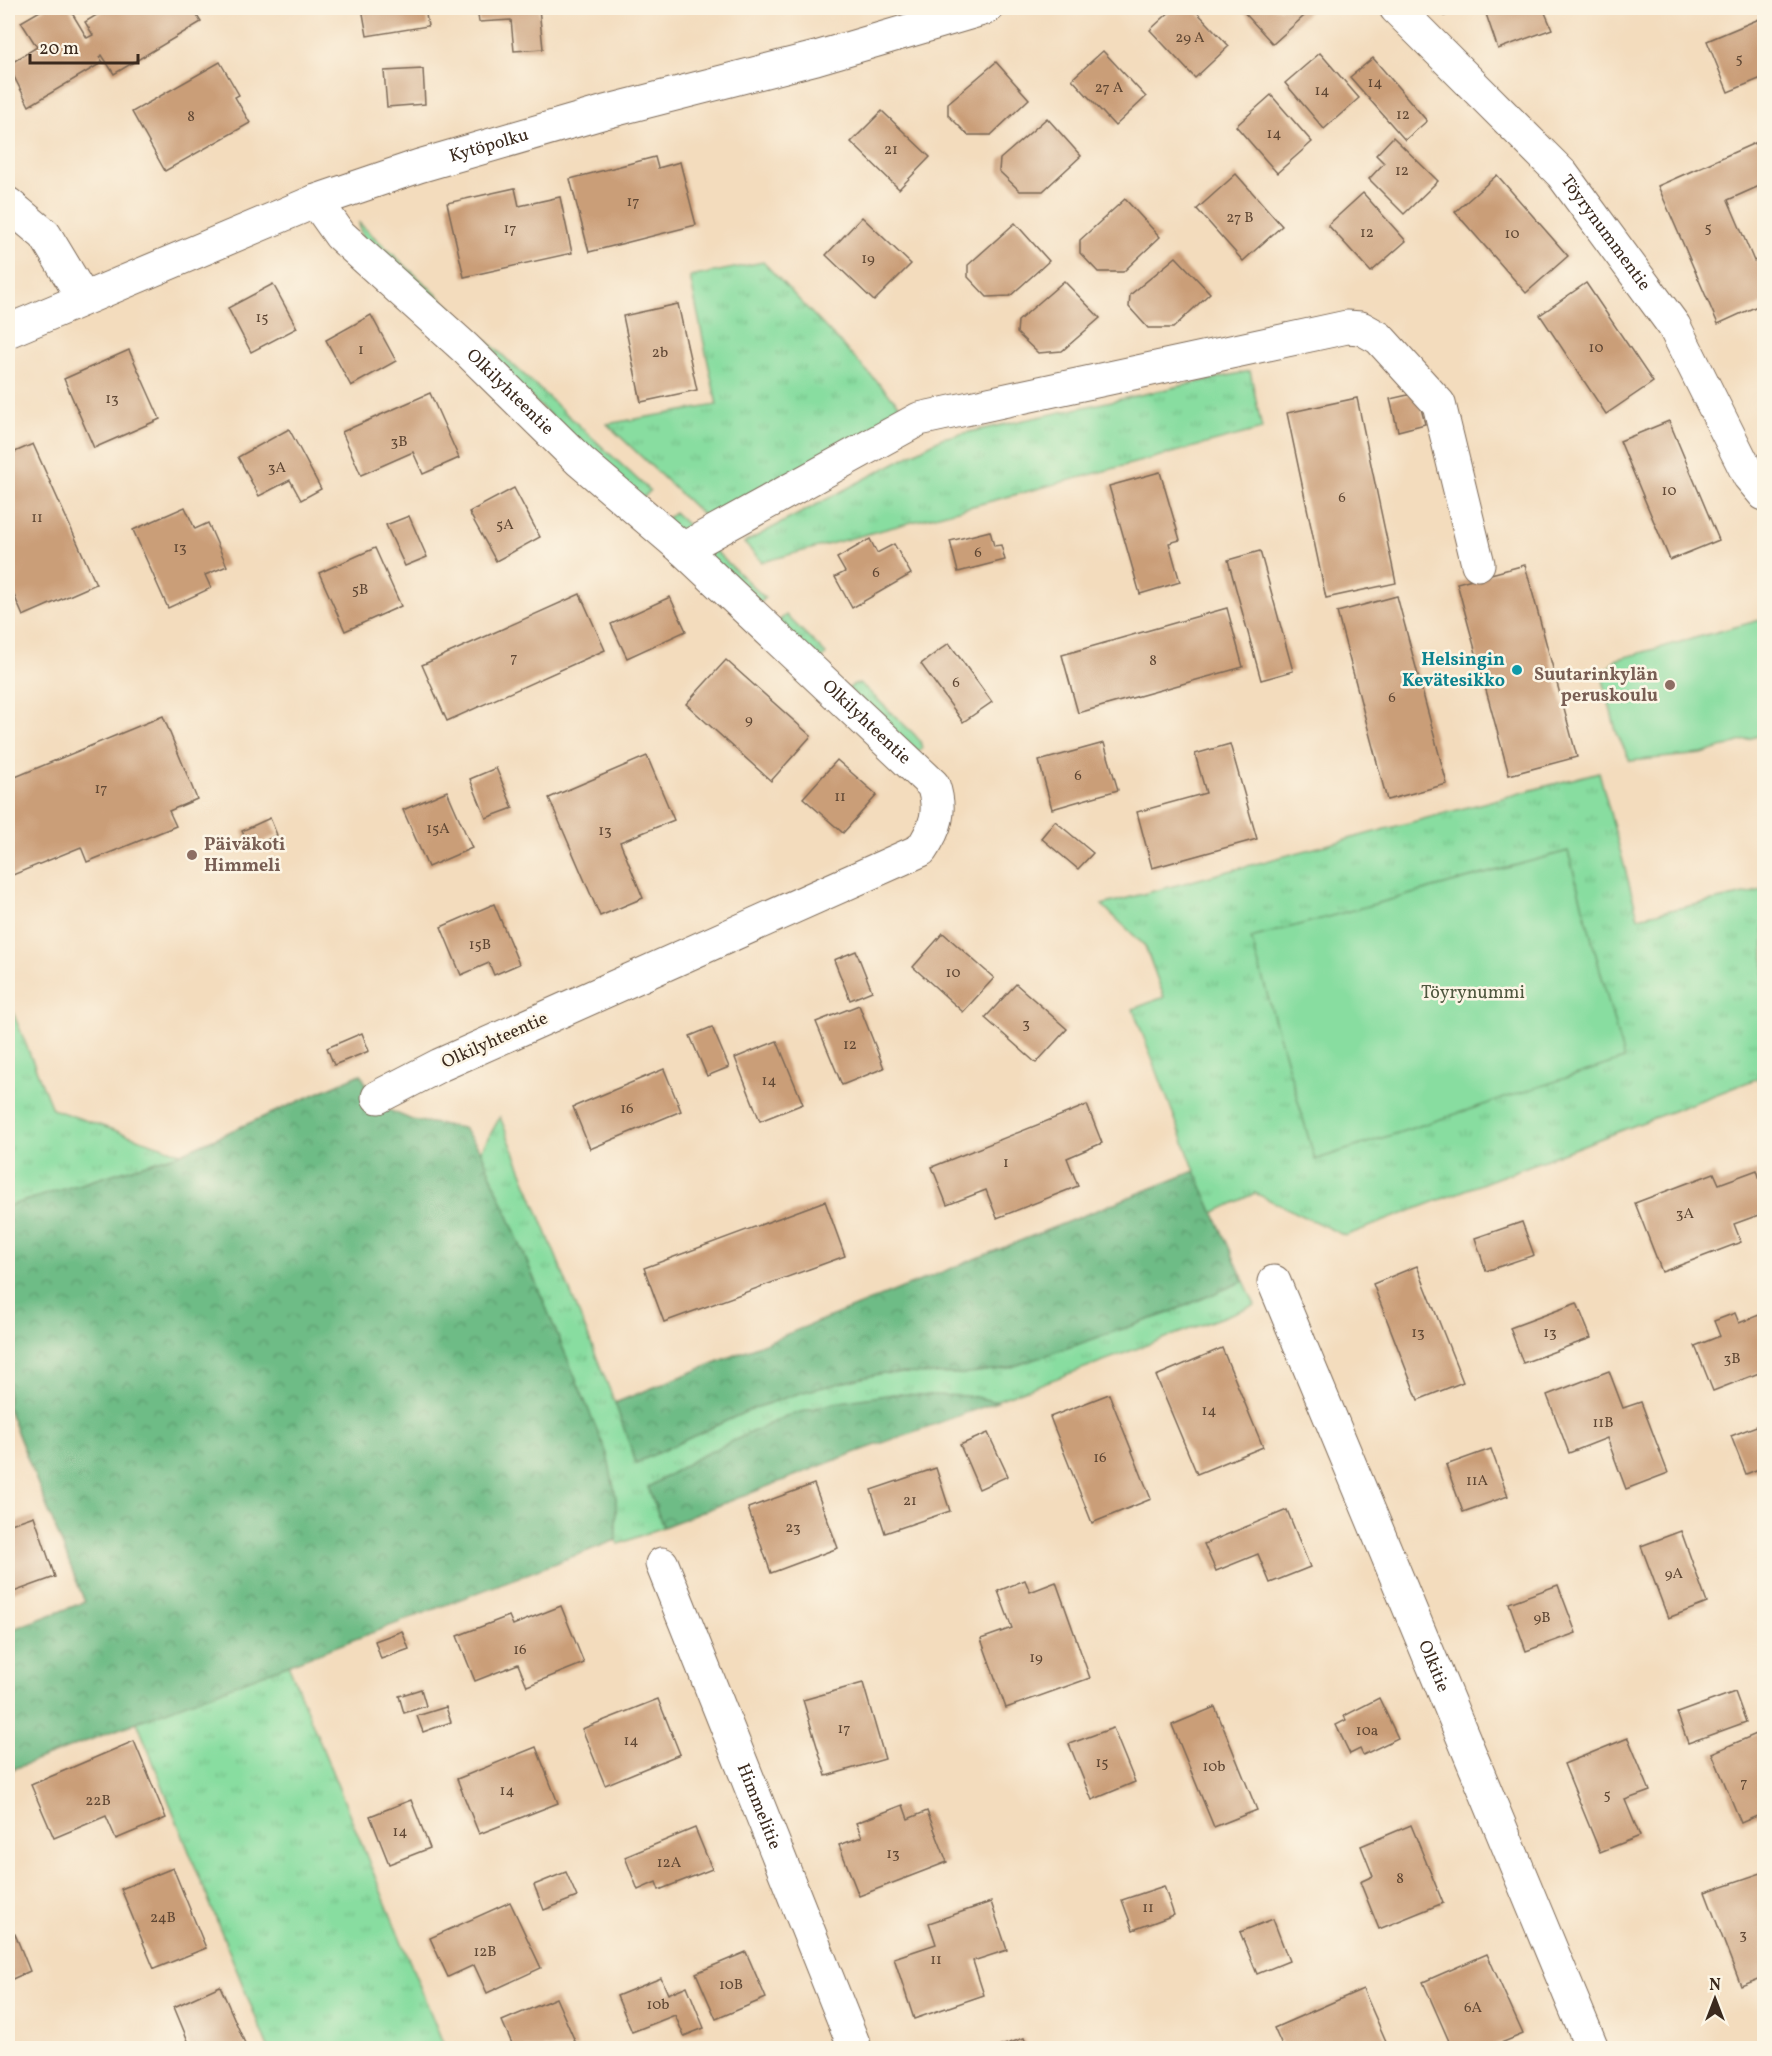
<svg xmlns="http://www.w3.org/2000/svg" width="1772" height="2056" viewBox="0 0 1772 2056" font-family="Vollkorn,serif">
<style>
.grass{fill:url(#grass-tufts);stroke:#62845f;stroke-width:1.5}
.forest{fill:url(#forest-crowns);stroke:#547352;stroke-width:1.5}
.pitch{fill:#88dda0;stroke:#62845f;stroke-width:1.5}
.building{fill:#ca9e78}
.lines{fill:none;stroke-linecap:round;stroke-linejoin:round}
.minor-casing{stroke:#7b6856;stroke-width:35}
.minor{stroke:#fff;stroke-width:33}
.culture-dot{fill:#0f9aa8;stroke:#fcf5e5;stroke-width:2}
.education-dot{fill:#8d6e63;stroke:#fcf5e5;stroke-width:2}
.labels{text-anchor:middle;dominant-baseline:central;stroke-width:5;stroke-linejoin:round;paint-order:stroke}
.number-label{font-size:15px;fill:#5f4734}
.street-label{font-size:18px;fill:#3b2a1e;stroke:#fcf5e5}
.culture-label{font-size:18px;font-weight:bold;fill:#0d838f;stroke:#fcf5e5;text-anchor:end}
.education-label{font-size:18px;font-weight:bold;fill:#785e54;stroke:#fcf5e5;text-anchor:end}
.park-label{font-size:18px;fill:#4e573e;stroke:#fcf5e5}
</style>
<defs>
<pattern id="grass-tufts" width="24" height="20" patternUnits="userSpaceOnUse" patternTransform="scale(1.5)"><rect width="24" height="20" fill="#88dda0"/><path d="M3 7l-1-3M5 7V3M7 7l1-3M15 17l-1-3M17 17v-4M19 17l1-3" fill="none" stroke="#76be89"/></pattern>
<pattern id="forest-crowns" width="20" height="18" patternUnits="userSpaceOnUse" patternTransform="scale(1.5)"><rect width="20" height="18" fill="#6ebc86"/><path d="M2 6a3 3 0 1 1 6 0M12 15a3 3 0 1 1 6 0" fill="none" stroke="#5c996d"/></pattern>
</defs>
<rect width="100%" height="100%" fill="#fcf5e5"/>
<filter id="ink" filterUnits="userSpaceOnUse"><feTurbulence type="fractalNoise" baseFrequency=".0167" numOctaves="2"/><feDisplacementMap in="SourceGraphic" scale="12" xChannelSelector="R" yChannelSelector="G"/><feConvolveMatrix kernelMatrix="1 2 1 2 8 2 1 2 1" color-interpolation-filters="sRGB"/></filter>
<filter id="wash" filterUnits="userSpaceOnUse"><feTurbulence type="fractalNoise" baseFrequency=".008" numOctaves="4" result="noise"/><feDisplacementMap in="SourceGraphic" scale="24" xChannelSelector="R" yChannelSelector="G"/><feGaussianBlur stdDeviation="1.35" result="paint"/><feColorMatrix in="noise" values="0 0 0 0 0 0 0 0 0 0 0 0 0 0 0 0 0 1.4 0 .05"/><feComposite in="paint" operator="in"/></filter>
<g filter="url(#wash)">
<rect width="100%" height="100%" fill="#f3dcbd"/>
<g class="grass">
<polygon points="359,223 650,491 641,500 362,240"/>
<polygon points="763,262 905,411 709,521 607,424 717,405 690,277"/>
<polygon points="1250,371 1262,429 762,562 744,543 942,438"/>
<polygon points="675,513 765,598 757,606 664,520"/>
<polygon points="786,615 826,654 819,663 776,623"/>
<polygon points="854,684 861,684 914,734 920,741 922,748 918,752 848,689"/>
<polygon points="1599,772 1638,917 1764,890 1764,1076 1345,1236 1255,1193 1213,1213 1255,1305 843,1457 619,1544 616,1540 288,1664 445,2048 268,2048 137,1722 8,1771 8,1631 85,1602 8,1409 8,1000 52,1109 181,1153 361,1074 410,1181 481,1151 500,1117 615,1403 1195,1171 1133,1009 1164,997 1145,946 1102,905"/>
</g>
<g class="forest">
<polygon points="361,1074 375,1104 412,1120 463,1128 481,1151 607,1454 616,1498 616,1540 8,1771 8,1631 85,1602 8,1409 8,1206 182,1153"/>
<polygon points="1195,1171 1244,1281 1166,1314 1009,1368 962,1374 883,1373 803,1392 752,1409 636,1463 615,1403"/>
<polygon points="893,1394 971,1396 997,1402 843,1457 663,1527 648,1487 699,1457 786,1416 834,1403"/>
</g>
<g class="pitch">
<polygon points="1764,619 1764,734 1702,754 1630,761 1616,731 1602,676 1615,660"/>
<polygon points="1568,851 1624,1059 1315,1160 1251,938"/>
</g>
<g id="blocks">
<g class="building">
<polygon points="45,8 69,8 87,38 93,35 85,22 108,8 192,8 201,22 114,74 102,55 99,57 103,62 29,106 8,65 37,47 21,22"/>
<polygon points="362,8 425,8 428,26 367,36"/>
<polygon points="477,8 539,8 543,49 514,51 511,20 479,22"/>
<polygon points="1174,8 1193,8 1229,46 1195,78 1150,30"/>
<polygon points="1243,8 1313,8 1273,44 1241,9"/>
<polygon points="1441,8 1469,8 1444,16"/>
<polygon points="1484,8 1543,8 1552,29 1498,49"/>
<polygon points="1764,17 1764,77 1728,92 1707,41"/>
<polygon points="1103,51 1146,97 1115,126 1072,79"/>
<polygon points="1320,53 1359,98 1324,129 1285,83"/>
<polygon points="1373,58 1427,121 1405,140 1350,77"/>
<polygon points="220,62 239,95 235,97 250,123 165,171 132,112"/>
<polygon points="996,62 1029,99 991,135 968,135 948,115 948,103"/>
<polygon points="423,69 425,104 387,107 384,71"/>
<polygon points="1271,95 1312,142 1277,173 1236,126"/>
<polygon points="882,111 930,157 899,189 851,142"/>
<polygon points="1047,118 1081,156 1043,191 1020,191 999,171 1000,159"/>
<polygon points="1393,137 1438,181 1404,214 1369,179 1384,163 1376,155"/>
<polygon points="1764,139 1764,184 1728,200 1754,261 1764,256 1764,303 1718,324 1658,186"/>
<polygon points="655,157 658,168 680,162 696,225 589,252 570,179"/>
<polygon points="1236,174 1282,226 1243,261 1197,209"/>
<polygon points="1497,175 1568,256 1526,293 1455,212"/>
<polygon points="515,188 519,206 560,197 572,253 464,277 447,203"/>
<polygon points="1363,193 1406,241 1371,272 1328,225"/>
<polygon points="1125,199 1160,237 1123,272 1098,272 1080,253 1080,240"/>
<polygon points="862,217 911,264 874,301 826,255"/>
<polygon points="1015,223 1049,261 1010,296 987,297 968,277 968,265"/>
<polygon points="1176,257 1210,293 1173,328 1148,328 1129,307 1130,295"/>
<polygon points="1064,281 1100,318 1062,351 1038,353 1017,333 1018,321"/>
<polygon points="1586,283 1653,382 1606,414 1540,315"/>
<polygon points="273,284 297,328 251,352 228,308"/>
<polygon points="678,304 697,390 641,402 623,316"/>
<polygon points="371,315 396,361 351,386 326,340"/>
<polygon points="129,350 160,419 94,448 64,379"/>
<polygon points="430,393 459,458 423,474 413,452 361,475 342,432"/>
<polygon points="1417,393 1425,424 1398,431 1390,399"/>
<polygon points="1357,398 1396,583 1326,598 1287,413"/>
<polygon points="1669,421 1719,540 1670,560 1620,441"/>
<polygon points="289,429 321,489 301,500 290,480 259,496 238,457"/>
<polygon points="33,444 96,584 23,616 8,581 8,455"/>
<polygon points="1160,472 1180,540 1169,543 1180,582 1140,594 1109,486"/>
<polygon points="514,488 540,537 496,561 469,512"/>
<polygon points="185,507 195,529 208,523 227,566 205,575 211,588 168,608 133,530"/>
<polygon points="409,516 427,557 405,566 386,525"/>
<polygon points="990,531 994,546 1001,545 1005,560 958,572 950,541"/>
<polygon points="870,539 877,553 894,544 911,574 852,608 835,577 845,572 837,558"/>
<polygon points="375,548 401,606 345,631 319,573"/>
<polygon points="1260,551 1293,671 1261,680 1228,560"/>
<polygon points="1525,565 1577,757 1509,775 1457,583"/>
<polygon points="580,594 605,650 447,721 422,665"/>
<polygon points="1397,596 1447,784 1387,800 1337,612"/>
<polygon points="670,597 686,631 627,658 611,624"/>
<polygon points="1227,608 1243,667 1078,713 1062,655"/>
<polygon points="949,643 992,702 963,722 921,664"/>
<polygon points="726,660 811,736 771,781 686,704"/>
<polygon points="163,716 197,799 169,811 176,826 87,862 81,847 8,877 8,780"/>
<polygon points="1104,743 1118,790 1052,809 1039,761"/>
<polygon points="1230,744 1257,839 1152,868 1137,812 1206,793 1195,754"/>
<polygon points="647,756 674,820 620,842 643,898 600,916 549,798"/>
<polygon points="837,760 877,795 843,833 803,798"/>
<polygon points="496,768 513,808 486,818 470,779"/>
<polygon points="447,791 472,848 428,867 403,810"/>
<polygon points="270,818 277,835 250,848 242,831"/>
<polygon points="1055,821 1093,853 1078,869 1041,838"/>
<polygon points="494,904 519,964 494,975 489,963 461,975 441,927"/>
<polygon points="943,933 994,978 963,1012 913,967"/>
<polygon points="856,951 872,991 850,1000 834,960"/>
<polygon points="1016,984 1067,1029 1036,1063 985,1018"/>
<polygon points="859,1005 884,1068 842,1085 816,1022"/>
<polygon points="712,1027 729,1067 707,1076 690,1036"/>
<polygon points="362,1033 369,1051 334,1065 327,1048"/>
<polygon points="777,1041 803,1104 760,1121 735,1058"/>
<polygon points="664,1069 681,1111 590,1149 573,1107"/>
<polygon points="1087,1105 1102,1143 1067,1158 1078,1186 997,1218 986,1190 947,1205 932,1167"/>
<polygon points="1757,1170 1764,1192 1764,1213 1734,1224 1741,1242 1662,1272 1635,1203 1714,1173 1719,1184"/>
<polygon points="825,1201 845,1256 664,1322 644,1268"/>
<polygon points="1522,1222 1534,1255 1486,1271 1475,1238"/>
<polygon points="1417,1266 1463,1382 1418,1400 1373,1284"/>
<polygon points="1577,1303 1591,1338 1523,1363 1510,1328"/>
<polygon points="1735,1313 1739,1323 1764,1313 1764,1386 1759,1373 1713,1391 1695,1346 1720,1336 1714,1321"/>
<polygon points="1222,1348 1263,1447 1197,1474 1156,1376"/>
<polygon points="1609,1371 1623,1408 1641,1402 1668,1473 1626,1489 1607,1438 1569,1453 1547,1395"/>
<polygon points="1109,1394 1151,1499 1092,1523 1050,1417"/>
<polygon points="1764,1423 1764,1467 1746,1474 1731,1436"/>
<polygon points="988,1433 1008,1476 979,1489 960,1445"/>
<polygon points="1491,1449 1508,1496 1463,1512 1446,1465"/>
<polygon points="936,1468 950,1511 885,1533 871,1490"/>
<polygon points="814,1484 838,1548 771,1573 748,1508"/>
<polygon points="1287,1510 1310,1567 1270,1583 1258,1554 1216,1571 1204,1544"/>
<polygon points="34,1516 55,1577 8,1594 8,1525"/>
<polygon points="1681,1531 1707,1603 1668,1618 1641,1546"/>
<polygon points="1025,1580 1030,1592 1056,1582 1090,1678 1006,1708 981,1639 1012,1628 998,1591"/>
<polygon points="1558,1585 1576,1633 1526,1651 1509,1603"/>
<polygon points="561,1606 584,1663 527,1686 518,1664 475,1681 457,1636 509,1616 513,1625"/>
<polygon points="402,1631 409,1649 381,1659 375,1641"/>
<polygon points="863,1683 885,1759 826,1776 803,1700"/>
<polygon points="421,1689 426,1706 404,1713 399,1696"/>
<polygon points="1735,1692 1746,1722 1688,1743 1677,1713"/>
<polygon points="1379,1698 1398,1738 1363,1755 1360,1749 1350,1754 1336,1725 1346,1720 1344,1716"/>
<polygon points="658,1699 680,1754 605,1785 582,1729"/>
<polygon points="446,1707 451,1722 423,1732 417,1716"/>
<polygon points="1215,1707 1257,1810 1214,1827 1172,1725"/>
<polygon points="1113,1728 1135,1782 1092,1800 1069,1744"/>
<polygon points="1761,1732 1764,1740 1764,1813 1741,1823 1712,1753"/>
<polygon points="1628,1738 1650,1791 1625,1800 1640,1836 1600,1852 1564,1764"/>
<polygon points="134,1741 166,1818 116,1839 106,1816 54,1838 31,1785"/>
<polygon points="536,1747 558,1803 479,1834 457,1779"/>
<polygon points="411,1800 430,1848 389,1864 370,1816"/>
<polygon points="903,1805 908,1819 927,1811 947,1862 859,1896 839,1845 862,1837 856,1823"/>
<polygon points="1411,1825 1443,1903 1379,1929 1360,1882 1373,1876 1361,1846"/>
<polygon points="695,1828 712,1869 659,1890 656,1882 638,1890 625,1857"/>
<polygon points="173,1868 206,1948 154,1969 121,1889"/>
<polygon points="566,1872 577,1897 544,1910 534,1885"/>
<polygon points="1764,1872 1764,1977 1741,1986 1705,1892"/>
<polygon points="1164,1886 1174,1915 1133,1930 1122,1900"/>
<polygon points="510,1902 541,1968 487,1993 474,1965 448,1977 430,1938"/>
<polygon points="991,1902 1007,1950 973,1961 984,1995 914,2019 894,1958 936,1944 929,1923"/>
<polygon points="1273,1919 1289,1961 1257,1974 1240,1932"/>
<polygon points="15,1934 30,1971 8,1981 8,1937"/>
<polygon points="746,1952 766,1998 716,2019 696,1973"/>
<polygon points="1487,1954 1523,2034 1489,2048 1452,2048 1423,1982"/>
<polygon points="661,1978 668,1994 687,1986 704,2028 684,2036 675,2015 632,2032 617,1996"/>
<polygon points="220,1986 247,2048 191,2048 174,2007"/>
<polygon points="1363,1989 1389,2048 1283,2048 1274,2028"/>
<polygon points="556,1998 578,2048 514,2048 502,2021"/>
<polygon points="1024,2038 1028,2048 996,2048"/>
</g>
</g>
</g>
<g filter="url(#ink)">
<use href="#blocks" fill-opacity="0" stroke="#7b6856" stroke-width="1.5"/>
<g class="lines">
<defs>
<g id="minor">
<path id="s1" d="M1396,8L1562,174L1674,326L1749,476L1764,494"/>
<path id="s2" d="M316,201L340,235L465,348L580,461L683,549L933,785C942,811 936,828 921,850L440,1065L378,1097"/>
<polyline points="8,204 45,235 83,298"/>
<path id="s3" d="M8,331L316,201L419,166L605,112L816,58L986,8"/>
<polyline points="683,549 919,419 1347,327 1361,328 1379,338 1439,404 1478,564"/>
<path id="s4" d="M1274,1282L1592,2048"/>
<path id="s5" d="M662,1564L855,2048"/>
</g>
</defs>
<use href="#minor" class="minor-casing"/>
<use href="#minor" class="minor"/>
</g>
</g>
<circle class="culture-dot" cx="1517" cy="670" r="6"/>
<g class="education-dot">
<circle cx="1670" cy="685" r="6"/>
<circle cx="192" cy="855" r="6"/>
</g>
<g class="labels">
<g class="number-label">
<text x="1190" y="38">29 A</text>
<text x="1739" y="59">5</text>
<text x="1375" y="83">14</text>
<text x="1109" y="88">27 A</text>
<text x="1322" y="91">14</text>
<text x="1403" y="115">12</text>
<text x="191" y="117">8</text>
<text x="1274" y="134">14</text>
<text x="891" y="150">21</text>
<text x="1402" y="171">12</text>
<text x="633" y="202">17</text>
<text x="1240" y="218">27 B</text>
<text x="1708" y="228">5</text>
<text x="510" y="229">17</text>
<text x="1367" y="233">12</text>
<text x="1512" y="234">10</text>
<text x="868" y="259">19</text>
<text x="262" y="318">15</text>
<text x="1596" y="348">10</text>
<text x="361" y="350">1</text>
<text x="660" y="353">2b</text>
<text x="112" y="399">13</text>
<text x="399" y="442">3B</text>
<text x="277" y="468">3A</text>
<text x="1669" y="491">10</text>
<text x="1342" y="498">6</text>
<text x="37" y="518">11</text>
<text x="505" y="525">5A</text>
<text x="180" y="548">13</text>
<text x="978" y="553">6</text>
<text x="876" y="573">6</text>
<text x="360" y="590">5B</text>
<text x="514" y="658">7</text>
<text x="1153" y="661">8</text>
<text x="956" y="683">6</text>
<text x="1392" y="698">6</text>
<text x="749" y="720">9</text>
<text x="1078" y="776">6</text>
<text x="101" y="789">17</text>
<text x="840" y="797">11</text>
<text x="438" y="829">15A</text>
<text x="605" y="831">13</text>
<text x="480" y="945">15B</text>
<text x="953" y="973">10</text>
<text x="1026" y="1024">3</text>
<text x="850" y="1045">12</text>
<text x="769" y="1081">14</text>
<text x="627" y="1109">16</text>
<text x="1006" y="1163">1</text>
<text x="1685" y="1214">3A</text>
<text x="1418" y="1333">13</text>
<text x="1550" y="1333">13</text>
<text x="1732" y="1359">3B</text>
<text x="1209" y="1411">14</text>
<text x="1603" y="1423">11B</text>
<text x="1100" y="1458">16</text>
<text x="1477" y="1481">11A</text>
<text x="910" y="1501">21</text>
<text x="793" y="1528">23</text>
<text x="1674" y="1574">9A</text>
<text x="1542" y="1618">9B</text>
<text x="520" y="1650">16</text>
<text x="1036" y="1658">19</text>
<text x="844" y="1729">17</text>
<text x="1367" y="1731">10a</text>
<text x="631" y="1741">14</text>
<text x="1102" y="1763">15</text>
<text x="1214" y="1767">10b</text>
<text x="1744" y="1783">7</text>
<text x="507" y="1791">14</text>
<text x="1607" y="1795">5</text>
<text x="98" y="1801">22B</text>
<text x="400" y="1832">14</text>
<text x="893" y="1854">13</text>
<text x="669" y="1863">12A</text>
<text x="1400" y="1879">8</text>
<text x="1148" y="1908">11</text>
<text x="163" y="1918">24B</text>
<text x="1743" y="1935">3</text>
<text x="485" y="1952">12B</text>
<text x="936" y="1960">11</text>
<text x="731" y="1985">10B</text>
<text x="658" y="2005">10b</text>
<text x="1473" y="2008">6A</text>
</g>
<g class="street-label">
<text stroke="none"><textPath href="#s3" startOffset="516">Kytöpolku</textPath></text>
<text stroke="none"><textPath href="#s1" startOffset="308">Töyrynummentie</textPath></text>
<text stroke="none"><textPath href="#s2" startOffset="273">Olkilyhteentie</textPath></text>
<text stroke="none"><textPath href="#s2" startOffset="759">Olkilyhteentie</textPath></text>
<text transform="translate(495 1041) rotate(-24)">Olkilyhteentie</text>
<text stroke="none"><textPath href="#s4" startOffset="416">Olkitie</textPath></text>
<text stroke="none"><textPath href="#s5" startOffset="261">Himmelitie</textPath></text>
</g>
<g class="culture-label">
<text x="1505" y="660">Helsingin<tspan x="1505" dy="21">Kevätesikko</tspan></text>
</g>
<g class="education-label">
<text x="1658" y="675">Suutarinkylän<tspan x="1658" dy="21">peruskoulu</tspan></text>
<text x="204" y="845" text-anchor="start">Päiväkoti<tspan x="204" dy="21">Himmeli</tspan></text>
</g>
<g class="park-label">
<text x="1473" y="993">Töyrynummi</text>
</g>
</g>
<rect width="1772" height="2056" fill="none" stroke="#fcf5e5" stroke-width="30"/>
<g transform="translate(1715 1999)" stroke="#fcf5e5" stroke-width="4.5" paint-order="stroke">
<path d="M0-4.5L10 22L0 15L-10 22Z" fill="#3b2a1e"/>
<text y="-9" font-size="16" font-weight="bold" text-anchor="middle" fill="#3b2a1e">N</text>
</g>
<path d="M30 54v9h108v-9" fill="none" stroke="#3b2a1e" stroke-width="3"/>
<text x="39" y="54" font-size="18" fill="#3b2a1e" stroke="#fcf5e5" stroke-width="4.5" paint-order="stroke">20 m</text>
</svg>
